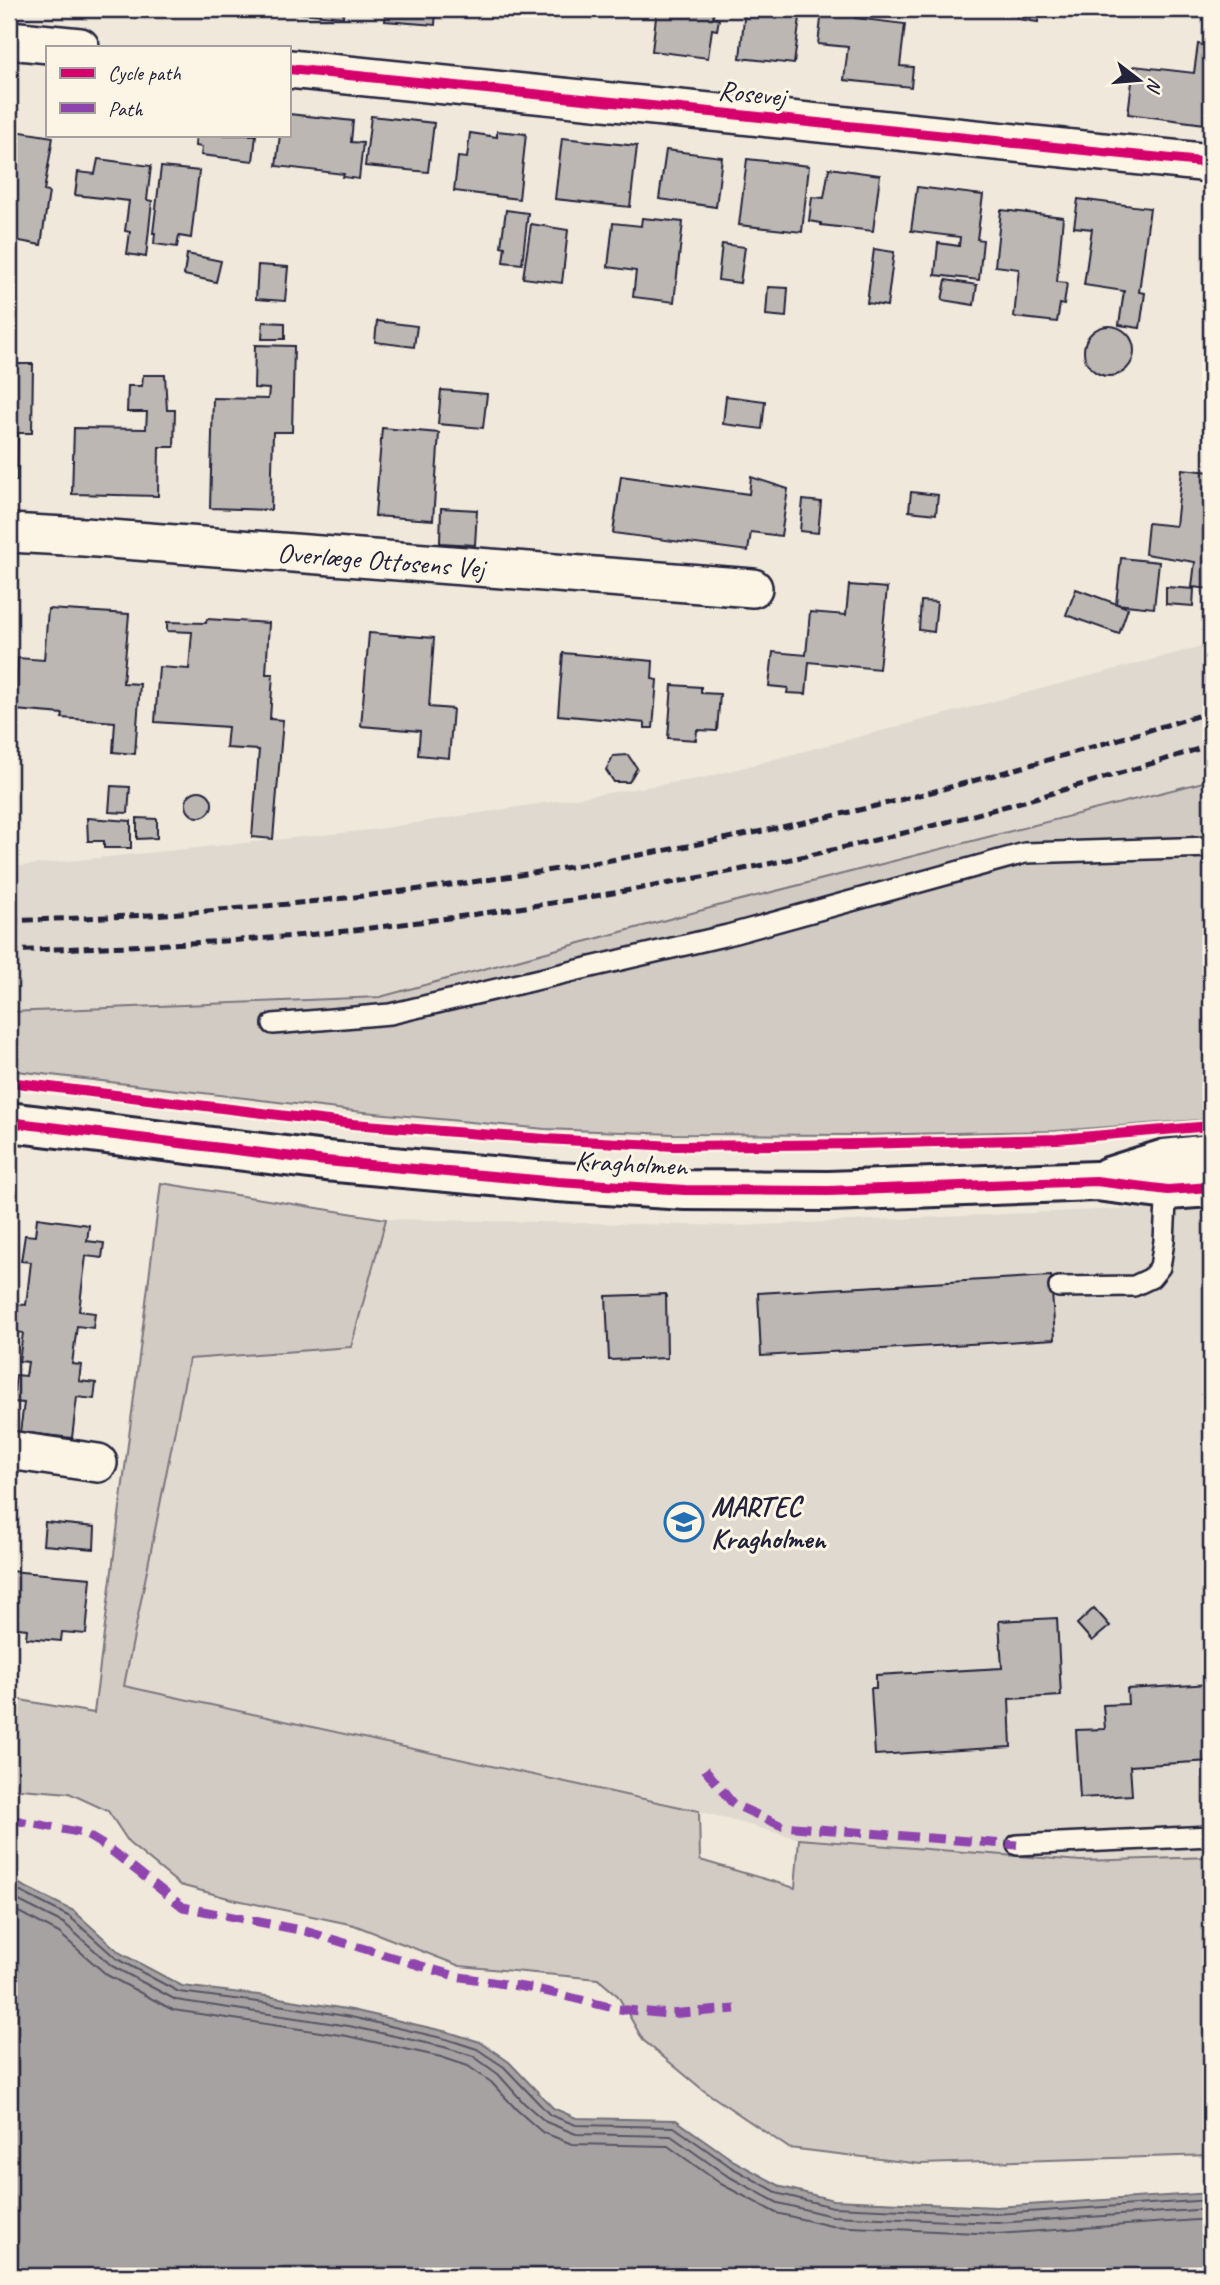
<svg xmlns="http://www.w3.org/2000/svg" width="1220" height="2285" viewBox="0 0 1220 2285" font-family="Caveat,sans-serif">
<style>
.built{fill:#e0d9cf}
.green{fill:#d1cbc3;stroke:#7a767f;stroke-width:2}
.water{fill:#a6a2a2;stroke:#716f79;stroke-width:2}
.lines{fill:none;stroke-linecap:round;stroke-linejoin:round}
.shore{stroke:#575564;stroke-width:2}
.building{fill:#bcb7b3;stroke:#22223b;stroke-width:2}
.lane-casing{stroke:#22223b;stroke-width:24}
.street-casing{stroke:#22223b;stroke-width:42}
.secondary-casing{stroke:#22223b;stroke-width:44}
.lane{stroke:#fcf5e5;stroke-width:19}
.street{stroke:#fcf5e5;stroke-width:37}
.secondary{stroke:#fcf5e5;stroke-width:38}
.rail{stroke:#22223b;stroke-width:5;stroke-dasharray:10 5;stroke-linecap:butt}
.quiet{stroke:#8e44ad;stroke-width:9;stroke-dasharray:18 9;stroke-linecap:butt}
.cycleway-casing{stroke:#fcf5e5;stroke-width:15}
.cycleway{stroke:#d6006c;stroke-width:10}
.labels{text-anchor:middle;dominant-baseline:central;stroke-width:6;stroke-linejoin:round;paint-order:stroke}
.street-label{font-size:28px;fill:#22223b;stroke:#fcf5e5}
.poi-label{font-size:28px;font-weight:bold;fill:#22223b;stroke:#fcf5e5;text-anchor:start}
</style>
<rect width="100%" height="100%" fill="#efe8db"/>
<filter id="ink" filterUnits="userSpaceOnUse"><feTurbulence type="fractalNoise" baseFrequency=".0143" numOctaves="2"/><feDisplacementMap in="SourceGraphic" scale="14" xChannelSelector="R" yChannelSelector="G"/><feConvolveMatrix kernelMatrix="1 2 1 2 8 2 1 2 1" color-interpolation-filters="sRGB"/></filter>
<g filter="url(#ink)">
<g class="built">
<polygon points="1211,644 1211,780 725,904 380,997 9,1012 9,867 371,830 703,778"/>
<polygon points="1211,1205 1211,1857 1081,1861 799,1839 699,1811 124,1686 189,1359 351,1347 386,1219 738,1226"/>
</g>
<g class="green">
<polygon points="1211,780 1211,1119 1056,1131 857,1135 674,1134 545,1129 354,1111 9,1070 9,1012 380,997 725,904"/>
<polygon points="161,1183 386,1219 351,1347 189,1359 124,1686 699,1811 700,1860 795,1888 799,1839 1081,1861 1211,1857 1211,2155 921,2164 789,2148 703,2090 643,2040 618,1996 598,1979 460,1966 354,1925 232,1899 180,1885 130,1844 108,1811 69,1793 9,1788 9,1698 94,1713"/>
</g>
<polygon class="water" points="9,1879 74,1911 120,1953 182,1986 267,1996 352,2010 448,2032 480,2042 509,2062 553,2108 576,2118 676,2120 734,2161 782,2187 833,2200 996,2207 1211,2193 1211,2276 9,2276"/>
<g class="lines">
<g class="shore">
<polyline points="9,1886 70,1917 117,1959 179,1992 266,2003 351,2017 446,2039 477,2049 504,2067 550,2115 576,2125 674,2127 731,2167 780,2194 833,2207 996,2214 1211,2200"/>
<polyline points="9,1896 65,1924 112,1966 176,2000 349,2026 444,2047 473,2056 498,2074 524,2103 546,2122 576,2134 671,2136 726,2175 778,2203 832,2216 997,2223 1211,2209"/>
<polyline points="9,1907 59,1933 107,1975 173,2010 347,2036 441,2057 468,2066 491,2082 517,2110 542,2132 572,2144 668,2146 721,2184 776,2213 831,2226 997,2234 1211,2219"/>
</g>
</g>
<g class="building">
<polygon points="78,9 147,9 147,15"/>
<polygon points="201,9 248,9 247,12"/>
<polygon points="292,9 344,9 343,17 291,12"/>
<polygon points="386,9 436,9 435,25 385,21"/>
<polygon points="657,9 714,9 713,18 719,19 717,30 712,29 708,58 652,51"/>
<polygon points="745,9 801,9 794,64 740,58"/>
<polygon points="804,9 856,12 855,18 905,24 900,66 913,67 911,87 844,80 848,47 818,44 822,11"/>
<polygon points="1019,9 1040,9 1038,22 1017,19"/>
<polygon points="1198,44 1211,46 1211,122 1205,121 1205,124 1128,114 1134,66 1194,73"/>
<polygon points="289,114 353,121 351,142 363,143 359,179 343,177 344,174 276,166 280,135 289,135"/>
<polygon points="371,116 434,123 428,172 365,166"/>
<polygon points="9,130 53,137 44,191 49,192 41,245 9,239 9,205 14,170 9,169"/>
<polygon points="497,131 526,134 519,199 454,191 458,157 467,158 470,133 497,137"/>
<polygon points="196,135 256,135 253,161 201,155 202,147 195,146"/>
<polygon points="562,138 637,146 630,207 555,199"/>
<polygon points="666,150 722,157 716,207 659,199"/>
<polygon points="98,159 151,166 147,200 152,201 146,257 127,254 130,232 125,231 129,201 75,195 78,172 95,174"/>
<polygon points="747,159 809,166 802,232 739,225"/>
<polygon points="161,167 199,171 191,238 179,236 177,247 154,244 155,233 153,233"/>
<polygon points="829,168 880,175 873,231 821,225 821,223 809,221 812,197 824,198"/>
<polygon points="917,187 983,195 977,239 983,240 979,280 935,275 938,243 959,246 960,237 911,231"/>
<polygon points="1078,199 1150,208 1139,292 1145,293 1140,328 1119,325 1124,291 1084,285 1092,229 1074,227"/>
<polygon points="506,210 528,213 522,264 503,262 505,247 501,246"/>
<polygon points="1001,210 1063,217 1057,282 1067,283 1064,305 1060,304 1057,322 1014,317 1019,269 995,266"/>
<polygon points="642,218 683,222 674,302 633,297 636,271 608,267 613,223 641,226"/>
<polygon points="531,224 568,230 562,283 523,278"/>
<polygon points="722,244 745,247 740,283 718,280"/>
<polygon points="874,249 894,252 887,306 867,303"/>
<polygon points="187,254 221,261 216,282 184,275"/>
<polygon points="258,265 288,267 285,301 256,299"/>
<polygon points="946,280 977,285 974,305 942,300"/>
<polygon points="768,287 788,288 786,317 766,315"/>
<polygon points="377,321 417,326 414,347 375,342"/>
<polygon points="263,322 285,323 285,339 262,339"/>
<circle cx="1109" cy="351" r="25"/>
<polygon points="255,345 294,346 292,432 273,432 271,510 210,508 213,398 268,399 269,389 254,388"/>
<polygon points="9,364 33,364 32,433 18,433 17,481 9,481"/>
<polygon points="143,375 165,375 167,410 175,410 174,447 159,447 158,496 72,494 74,428 146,429 147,412 127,412 128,386 142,386"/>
<polygon points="441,390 487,394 483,428 438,424"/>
<polygon points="726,396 765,401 762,429 723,424"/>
<polygon points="382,428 439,433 433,520 375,516"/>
<polygon points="1182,469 1211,472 1211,589 1192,587 1195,562 1145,554 1148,523 1176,526"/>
<polygon points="621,476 749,494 751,477 788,489 781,536 751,532 748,551 613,533"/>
<polygon points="911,492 938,495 936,514 909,511"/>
<polygon points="803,500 821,502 818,533 800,531"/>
<polygon points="441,508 477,510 475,545 440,543"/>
<polygon points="1121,558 1159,562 1154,608 1116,604"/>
<polygon points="849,585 887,588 879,669 809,662 806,694 787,693 788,688 769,686 773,652 806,655 810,612 846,615"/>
<polygon points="1166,587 1194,589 1193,606 1166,604"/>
<polygon points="1076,589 1128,608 1119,634 1066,615"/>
<polygon points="921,601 937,602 934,632 919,630"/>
<polygon points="48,609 129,614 123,683 140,684 135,754 113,752 115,722 62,718 63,714 15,710 18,658 44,660"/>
<polygon points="207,619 269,623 266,674 273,674 270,719 283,720 273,839 252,837 259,750 226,748 228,727 155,722 159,667 189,669 192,632 167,631 167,622 206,623"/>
<polygon points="369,633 434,638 429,707 453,709 449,758 418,755 420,731 361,726"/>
<polygon points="563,653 653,661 652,679 657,680 653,728 645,728 645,723 558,715"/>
<polygon points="672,685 701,687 701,693 720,694 717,731 697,730 696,740 668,738"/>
<polygon points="628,755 637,768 629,782 614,782 606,770 613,756"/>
<polygon points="111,786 130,787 128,813 109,812"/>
<circle cx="199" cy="804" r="13"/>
<polygon points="87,818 131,821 131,848 104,848 104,841 88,841"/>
<polygon points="137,818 157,819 157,838 137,839"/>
<polygon points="37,1218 89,1225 87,1241 104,1243 102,1258 86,1256 79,1311 95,1313 93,1328 77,1326 72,1364 81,1365 79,1381 96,1383 94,1399 77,1397 72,1438 20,1432 24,1403 13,1402 16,1375 26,1376 28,1362 19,1361 23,1333 12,1331 16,1304 26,1305 31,1262 21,1261 25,1235 35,1236"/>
<polygon points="1051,1276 1055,1339 761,1356 758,1293"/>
<polygon points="666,1294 667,1358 609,1360 606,1296"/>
<polygon points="45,1522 95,1527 94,1549 43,1545"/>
<polygon points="9,1571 91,1578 86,1634 62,1632 61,1641 26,1638 27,1629 9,1627"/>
<polygon points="1094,1608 1110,1626 1092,1641 1077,1624"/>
<polygon points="1057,1618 1061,1696 1009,1699 1011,1747 875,1755 871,1688 876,1688 876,1675 1002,1668 999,1621"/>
<polygon points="1211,1684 1211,1761 1130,1766 1132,1795 1080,1798 1076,1730 1105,1729 1103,1705 1128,1704 1127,1689"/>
</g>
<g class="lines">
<defs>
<g id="lane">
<polyline points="273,1024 390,1014 728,935 1025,853 1211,847"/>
<polyline points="1059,1287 1134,1286 1151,1278 1160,1267 1164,1241 1167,1184"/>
<polyline points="1017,1845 1211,1836"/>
</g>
<g id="street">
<polyline points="9,40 80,47"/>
<polyline points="289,69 1211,163"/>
<path id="s1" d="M9,533L84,537L753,588"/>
<polyline points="9,1450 98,1463"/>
</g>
<g id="secondary">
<polyline points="9,1122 326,1161 558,1182 685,1190 829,1191 1096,1181 1168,1190 1211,1187"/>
<polyline points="1108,1177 1165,1159 1211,1154"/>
</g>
</defs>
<use href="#lane" class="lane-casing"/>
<use href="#street" class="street-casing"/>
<use href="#secondary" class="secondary-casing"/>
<use href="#lane" class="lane"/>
<use href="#street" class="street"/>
<use href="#secondary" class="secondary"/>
<g class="rail">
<path d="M9,921C70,918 132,917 193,912C414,896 634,861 850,812C972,784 1091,747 1211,712"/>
<path d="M9,951C121,946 235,943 346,931C497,913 648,890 796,858C936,828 1075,788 1211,745"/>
</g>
<g class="quiet">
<polyline points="705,1769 733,1804 782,1826 1017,1845"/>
<polyline points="9,1819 83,1833 108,1848 183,1907 305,1931 455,1976 536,1989 618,2009 668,2014 735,2009"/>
</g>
<defs>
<g id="cycleway">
<polyline points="289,69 1211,163"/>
<polyline points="9,1082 353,1124 545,1139 674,1146 858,1144 1057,1139 1211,1126"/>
<polyline points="9,1122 326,1161 558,1182 685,1190 829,1191 1096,1181 1168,1190 1211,1187"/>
</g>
</defs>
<use href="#cycleway" class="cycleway-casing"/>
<use href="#cycleway" class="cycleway"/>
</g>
</g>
<defs>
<symbol id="university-ring" viewBox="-11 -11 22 22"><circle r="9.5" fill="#fcf5e5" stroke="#1f6fb2" stroke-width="1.5"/><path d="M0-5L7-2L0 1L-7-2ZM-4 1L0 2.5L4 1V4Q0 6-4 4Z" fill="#1f6fb2"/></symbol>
</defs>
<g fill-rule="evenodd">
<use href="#university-ring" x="662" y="1500" width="44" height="44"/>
</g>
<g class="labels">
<g class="street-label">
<text transform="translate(752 93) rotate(6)">Rosevej</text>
<text stroke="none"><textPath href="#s1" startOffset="373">Overlæge Ottosens Vej</textPath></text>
<text transform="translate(631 1163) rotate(3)">Kragholmen</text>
</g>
<g class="poi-label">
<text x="711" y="1506">MARTEC<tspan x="711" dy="32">Kragholmen</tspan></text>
</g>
</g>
<rect width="1220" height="2285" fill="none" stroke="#fcf5e5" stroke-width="35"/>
<rect x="18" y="18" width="1185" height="2250" fill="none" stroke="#22223b" stroke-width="2.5" filter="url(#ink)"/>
<rect x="46" y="46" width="245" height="91" fill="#fcf5e5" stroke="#a5a1a1" stroke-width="2"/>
<rect x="60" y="68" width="35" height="10" fill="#d6006c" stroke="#a5a1a1" stroke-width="2"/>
<text x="108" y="80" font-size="21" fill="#22223b">Cycle path</text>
<rect x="60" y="103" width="35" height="10" fill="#8e44ad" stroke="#a5a1a1" stroke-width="2"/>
<text x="108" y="116" font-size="21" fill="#22223b">Path</text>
<g transform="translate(1139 80) rotate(106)" stroke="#fcf5e5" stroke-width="5" paint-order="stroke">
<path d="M0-5L12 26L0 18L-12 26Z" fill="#22223b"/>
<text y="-10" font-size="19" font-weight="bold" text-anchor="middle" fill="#22223b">N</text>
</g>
</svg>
